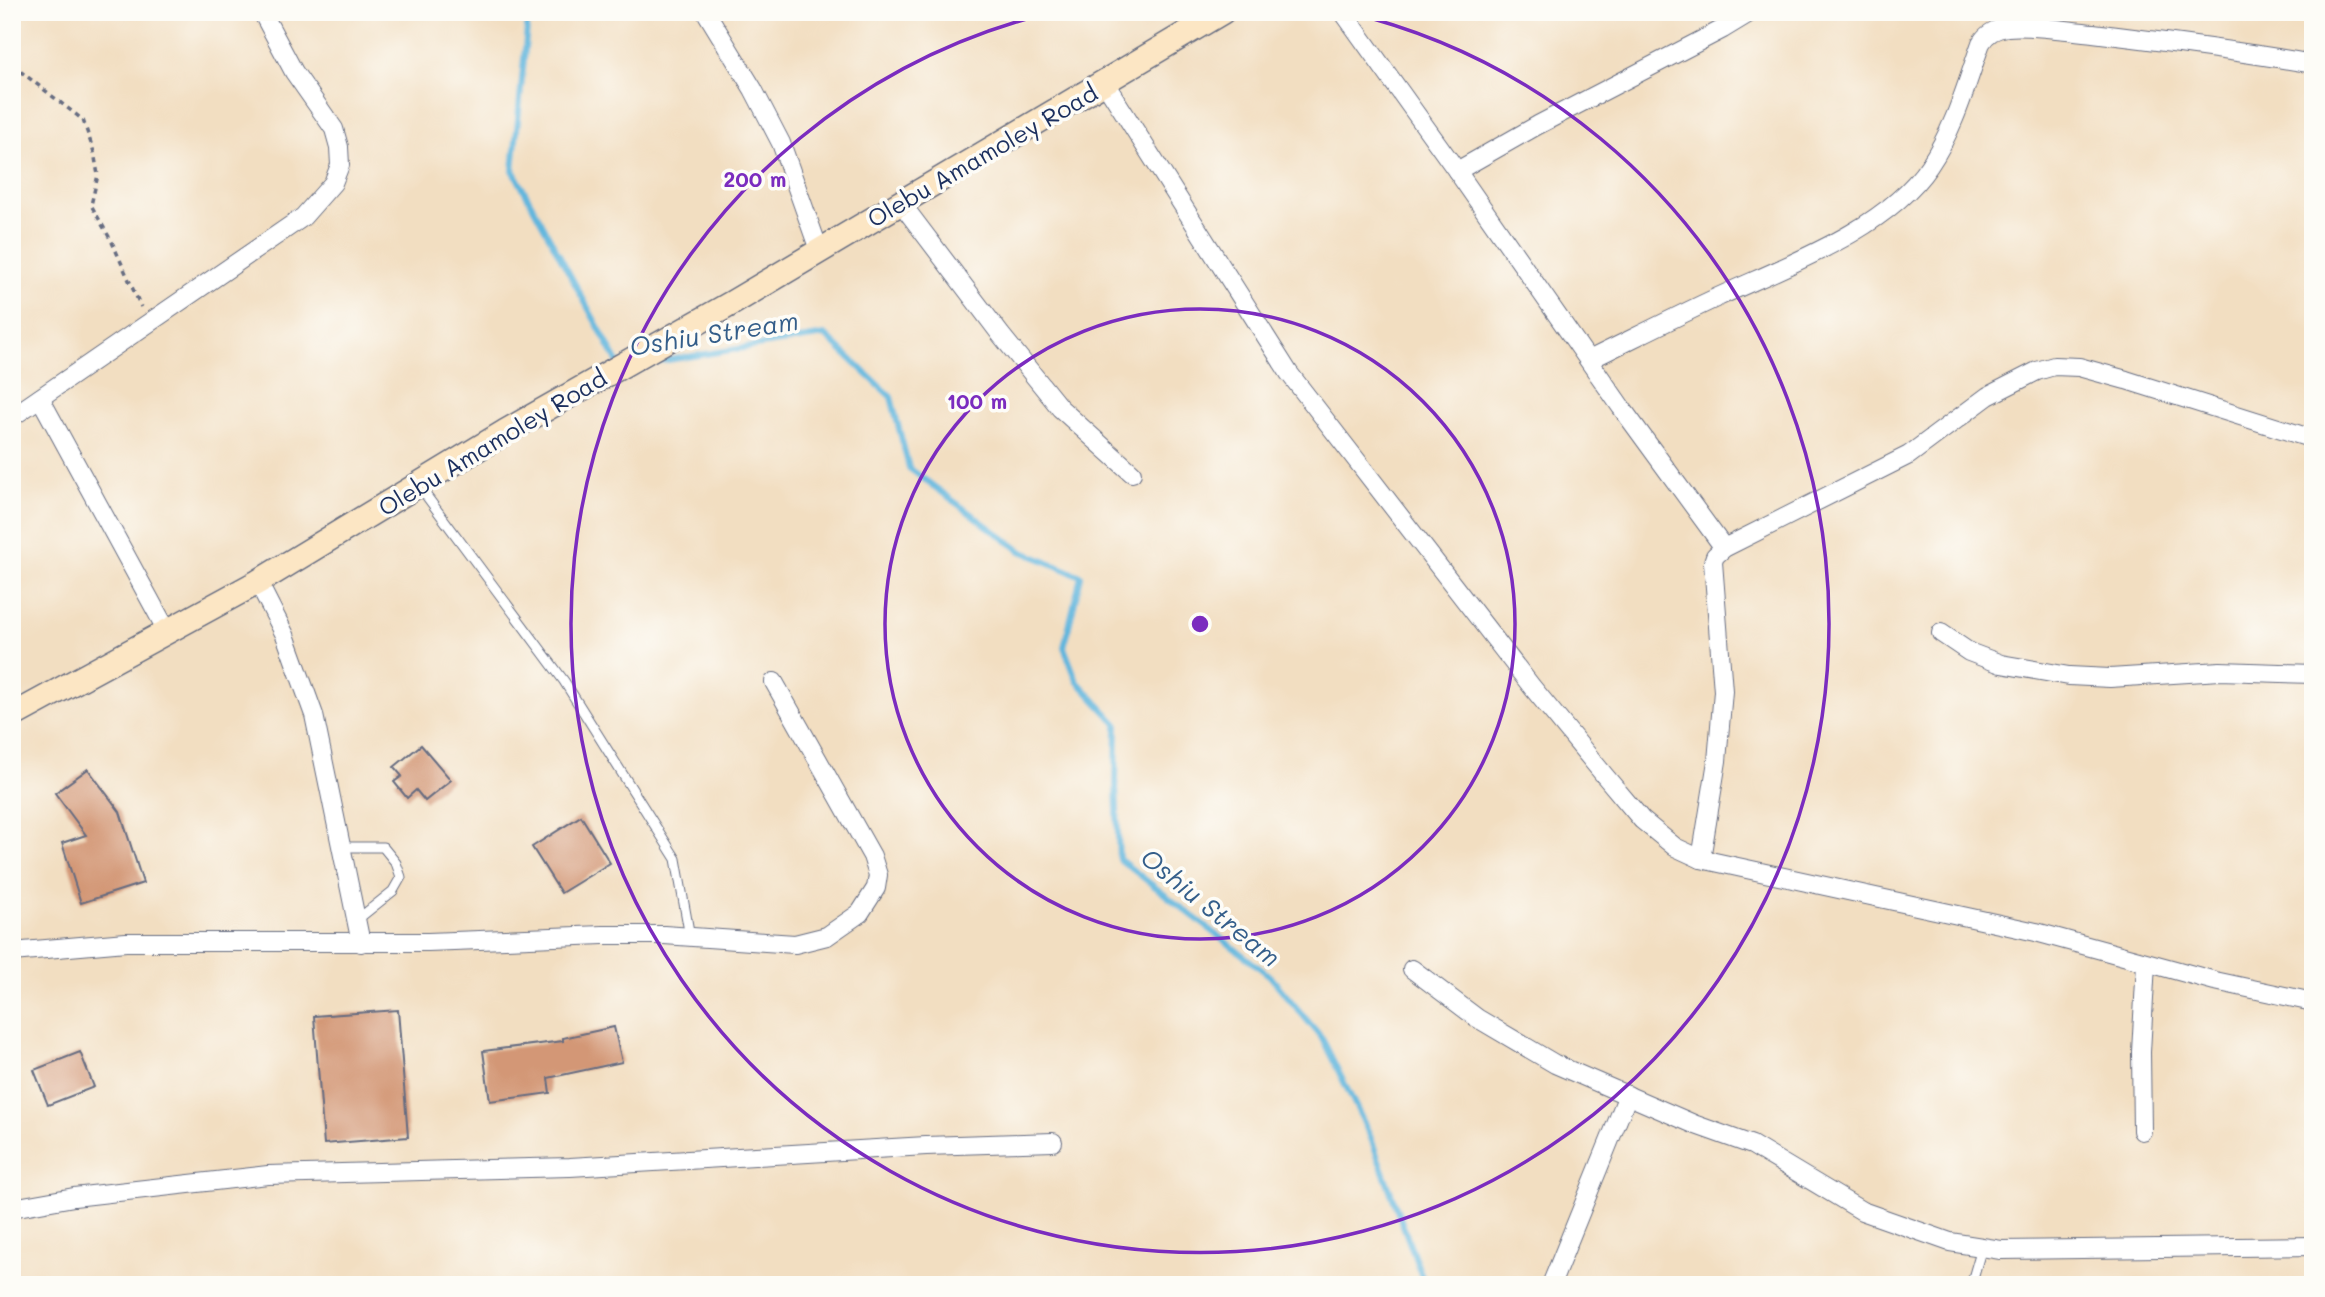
<svg xmlns="http://www.w3.org/2000/svg" width="2325" height="1297" viewBox="0 0 2325 1297" font-family="Mali,sans-serif">
<style>
.lines{fill:none;stroke-linecap:round;stroke-linejoin:round}
.stream{stroke:#61b6dd;stroke-width:6}
.building{fill:#d39776}
.lane-casing{stroke:#666c81;stroke-width:11}
.street-casing{stroke:#666c81;stroke-width:20}
.secondary-casing{stroke:#666c81;stroke-width:27}
.path{stroke:#666c81;stroke-width:3.5;stroke-dasharray:5 5;stroke-linecap:butt}
.lane{stroke:#fff;stroke-width:9}
.street{stroke:#fff;stroke-width:18}
.secondary{stroke:#fce6c4;stroke-width:24}
.ring{fill:none;stroke:#7b2cbf;stroke-width:3.5}
.labels{text-anchor:middle;dominant-baseline:central;stroke-width:7;stroke-linejoin:round;paint-order:stroke}
.street-label{font-size:24px;fill:#1b2f5e;stroke:#fdfcf7}
.water-label{font-size:26px;font-style:italic;fill:#345e8a;stroke:#fdfcf7}
.centre{fill:#7b2cbf;stroke:#fdfcf7;stroke-width:3.5}
.ring-label{font-size:21px;text-anchor:middle;font-weight:bold;fill:#7b2cbf;stroke:#fdfcf7;stroke-width:7;stroke-linejoin:round;paint-order:stroke}
</style>
<rect width="100%" height="100%" fill="#fdfcf7"/>
<filter id="ink" filterUnits="userSpaceOnUse"><feTurbulence type="fractalNoise" baseFrequency=".0143" numOctaves="2"/><feDisplacementMap in="SourceGraphic" scale="14" xChannelSelector="R" yChannelSelector="G"/><feConvolveMatrix kernelMatrix="1 2 1 2 8 2 1 2 1" color-interpolation-filters="sRGB"/></filter>
<filter id="wash" filterUnits="userSpaceOnUse"><feTurbulence type="fractalNoise" baseFrequency=".00686" numOctaves="4" result="noise"/><feDisplacementMap in="SourceGraphic" scale="28" xChannelSelector="R" yChannelSelector="G"/><feGaussianBlur stdDeviation="1.57" result="paint"/><feColorMatrix in="noise" values="0 0 0 0 0 0 0 0 0 0 0 0 0 0 0 0 0 1.4 0 .05"/><feComposite in="paint" operator="in"/></filter>
<g filter="url(#wash)">
<rect width="100%" height="100%" fill="#f2dec1"/>
<g class="lines">
<g class="stream">
<polyline points="525,12 528,18 513,170 618,363"/>
<polyline points="643,364 825,335 891,397 909,468 1021,551 1081,576 1064,647 1077,681 1117,724 1116,786 1119,859 1270,976 1322,1038 1369,1133 1425,1285"/>
</g>
</g>
<g id="blocks">
<g class="building">
<polygon points="421,745 451,780 425,801 416,790 407,798 394,782 402,776 394,767"/>
<polygon points="88,769 120,812 143,883 81,903 62,843 86,835 55,793"/>
<polygon points="581,816 610,863 561,893 532,847"/>
<polygon points="398,1010 408,1137 324,1144 314,1016"/>
<polygon points="614,1027 622,1062 548,1078 550,1093 490,1101 483,1051 563,1041 563,1038"/>
<polygon points="80,1052 94,1087 48,1105 34,1070"/>
</g>
</g>
</g>
<g filter="url(#ink)">
<use href="#blocks" fill-opacity="0" stroke="#666c81" stroke-width="2"/>
<g class="lines">
<defs>
<g id="lane">
<polyline points="419,486 564,681 676,859 690,937"/>
<polyline points="342,847 383,847 396,863 401,877 393,891 358,919"/>
<polyline points="1971,1285 1982,1247"/>
</g>
<g id="street">
<polyline points="706,12 753,89 781,143 819,250"/>
<polyline points="1343,12 1457,171 1621,407 1724,548"/>
<polyline points="1105,83 1289,373 1532,687 1605,776 1642,820 1675,847 1701,859 2036,932 2215,981 2313,1002"/>
<polyline points="1457,171 1538,125 1723,29 1751,12"/>
<polyline points="901,203 1001,335 1060,408 1132,473"/>
<path d="M1589,360C1632,339 1675,317 1718,297C1787,265 1886,230 1929,166C1955,128 1966,85 1981,43C1987,33 1995,29 2007,27C2030,24 2069,31 2093,33C2167,42 2240,51 2313,64"/>
<polyline points="40,398 167,631"/>
<polyline points="12,417 303,217 333,183 340,165 339,147 334,129 294,72 262,12"/>
<polyline points="258,582 285,635 314,715 361,943"/>
<polyline points="1941,633 1969,652 2001,664 2069,676 2110,678 2220,671 2313,674"/>
<polyline points="1701,859 1717,761 1723,691 1713,562 1715,556 1724,548 1909,455 1988,396 2037,371 2054,366 2079,367 2126,380 2313,439"/>
<polyline points="12,952 126,942 428,942 603,935 664,935 795,944 827,936 860,913 876,888 878,875 872,856 774,682"/>
<polyline points="1412,969 1477,1018 1555,1064 1696,1125 1752,1145 1862,1211 1950,1242 2001,1250 2313,1246"/>
<polyline points="2142,1131 2141,1052 2146,963"/>
<polyline points="12,1208 74,1197 268,1175 570,1167 926,1146 1053,1142"/>
<polyline points="1551,1285 1628,1095"/>
</g>
<polyline id="secondary" points="12,716 258,582 505,432 732,303 1222,12"/>
</defs>
<use href="#lane" class="lane-casing"/>
<use href="#street" class="street-casing"/>
<use href="#secondary" class="secondary-casing"/>
<polyline class="path" points="20,71 83,120 94,152 98,175 91,205 112,242 141,307"/>
<use href="#lane" class="lane"/>
<use href="#street" class="street"/>
<use href="#secondary" class="secondary"/>
</g>
</g>
<g class="ring">
<circle cx="1200" cy="624" r="315"/>
<path d="M1347 12A629 629 0 1 1 1053 12"/>
</g>
<g class="labels">
<g class="street-label">
<text transform="translate(982 155) rotate(-30)">Olebu Amamoley Road</text>
<text transform="translate(492 442) rotate(-31)">Olebu Amamoley Road</text>
</g>
<g class="water-label">
<text transform="translate(714 333) rotate(-9)">Oshiu Stream</text>
<text transform="translate(1211 907) rotate(39)">Oshiu Stream</text>
</g>
</g>
<circle cx="1200" cy="624" r="10" class="centre"/>
<g class="ring-label">
<text x="755" y="187">200 m</text>
<text x="977" y="409">100 m</text>
</g>
<rect width="2325" height="1297" fill="none" stroke="#fdfcf7" stroke-width="42"/>
</svg>
